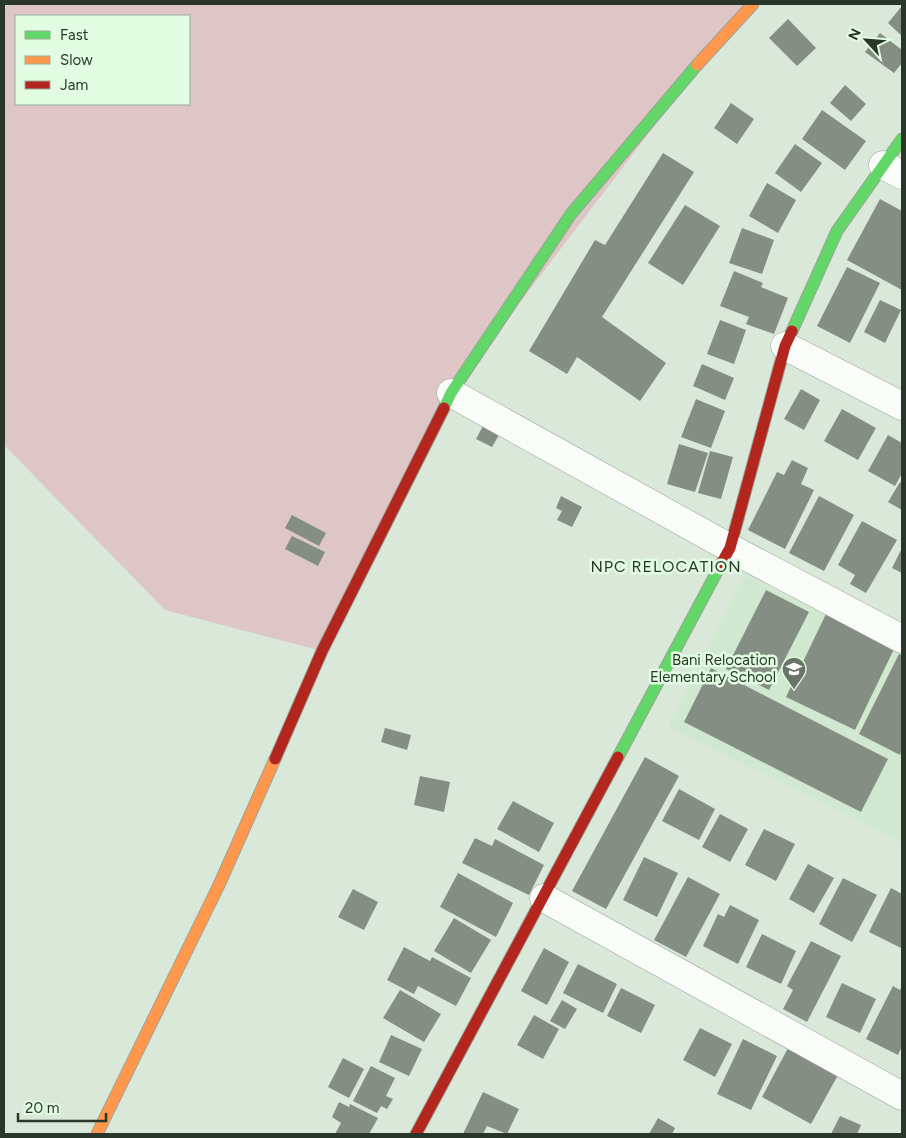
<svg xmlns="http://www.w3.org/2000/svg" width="906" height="1138" viewBox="0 0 906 1138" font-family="Figtree,sans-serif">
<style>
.built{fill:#d0e8cf}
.green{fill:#ddc6c5;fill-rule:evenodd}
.building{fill:#848e83}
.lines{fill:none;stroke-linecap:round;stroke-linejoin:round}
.street-casing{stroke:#9aa499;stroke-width:29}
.fast-casing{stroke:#9aa499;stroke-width:13}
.slow-casing{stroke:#9aa499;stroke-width:13}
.jam-casing{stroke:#9aa499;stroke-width:13}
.street{stroke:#f9fcf9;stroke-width:28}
.fast{stroke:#63d668;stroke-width:11}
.slow{stroke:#ff974d;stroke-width:11}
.jam{stroke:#b3261e;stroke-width:11}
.labels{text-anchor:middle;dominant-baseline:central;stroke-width:5;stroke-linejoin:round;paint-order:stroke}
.poi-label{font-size:15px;fill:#2b362b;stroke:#e1fce0;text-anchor:end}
.neighbourhood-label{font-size:16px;letter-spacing:1px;fill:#2b362b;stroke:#e1fce0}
</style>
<rect width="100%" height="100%" fill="#dae8d9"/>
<polygon class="built" points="744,575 902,654 902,843 668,727"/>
<path class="green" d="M4,4H753L729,28L451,393L322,651L165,610L4,445ZM16,16H189V104H16Z"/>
<g class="building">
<polygon points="902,6 902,36 888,23"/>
<polygon points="788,19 816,48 797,66 769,38"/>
<polygon points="880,33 902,50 902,63 894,73 865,52"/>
<polygon points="845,85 866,104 851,121 830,103"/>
<polygon points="731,103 754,119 737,144 714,128"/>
<polygon points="822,110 866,141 845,170 802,139"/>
<polygon points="795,144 822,163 801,192 775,173"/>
<polygon points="663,153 694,172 602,317 666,363 640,401 577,357 567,374 529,351 595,240 605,245"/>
<polygon points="767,183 796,200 778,233 749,216"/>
<polygon points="880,199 902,211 902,290 847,260"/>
<polygon points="685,205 720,226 683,285 648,263"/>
<polygon points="742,228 774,240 762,274 729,263"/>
<polygon points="847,267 880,283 850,343 817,326"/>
<polygon points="734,271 763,283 761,287 788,298 774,334 746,324 749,317 720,306"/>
<polygon points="880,300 901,310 885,343 864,332"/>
<polygon points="720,320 746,330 734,364 707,354"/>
<polygon points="702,364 734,378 725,400 693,386"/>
<polygon points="801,389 820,400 804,430 784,419"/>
<polygon points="696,399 725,411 711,448 681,437"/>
<polygon points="842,409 876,428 858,460 824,441"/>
<polygon points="483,426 499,435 492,447 476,439"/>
<polygon points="888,435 902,443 902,473 895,486 868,471"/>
<polygon points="679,444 708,453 695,492 667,484"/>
<polygon points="710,451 733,457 721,499 698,493"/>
<polygon points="792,460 808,468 801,484 814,490 785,549 748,530 777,472 784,475"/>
<polygon points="900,482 902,483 902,510 888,502"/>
<polygon points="561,496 582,507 572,527 557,520 562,511 556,508"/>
<polygon points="819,496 854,515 824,571 789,553"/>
<polygon points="292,515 326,533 319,546 285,528"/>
<polygon points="862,521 897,540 866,593 850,584 855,575 838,565"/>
<polygon points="292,536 325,552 318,566 285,549"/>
<polygon points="902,548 902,573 892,568"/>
<polygon points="766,590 809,612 769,690 726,669"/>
<polygon points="826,614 895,647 855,730 786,697"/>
<polygon points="899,654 902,655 902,750 900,755 859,734"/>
<polygon points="711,668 888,759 861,812 684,722"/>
<polygon points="385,728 411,735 407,750 381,742"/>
<polygon points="645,757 679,776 606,909 572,891"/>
<polygon points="420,776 450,782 444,812 414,805"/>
<polygon points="679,789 715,809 699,840 662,821"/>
<polygon points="513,801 554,823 539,852 497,829"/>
<polygon points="720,814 748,829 730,862 702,847"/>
<polygon points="764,829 795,844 776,881 745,865"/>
<polygon points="475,838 492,846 495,839 544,865 529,895 462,863"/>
<polygon points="644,857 678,873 657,917 623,900"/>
<polygon points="808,864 834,878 814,913 789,899"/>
<polygon points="458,873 513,903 496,937 440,907"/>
<polygon points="688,877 720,894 686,957 654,940"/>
<polygon points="843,878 877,895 852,942 819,924"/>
<polygon points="891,888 902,894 901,948 869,932"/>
<polygon points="353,889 378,902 364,930 338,917"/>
<polygon points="730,905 759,920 738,964 703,946 718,914 724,917"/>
<polygon points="454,918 491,940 471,973 434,951"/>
<polygon points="762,934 796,951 781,984 746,967"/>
<polygon points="811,941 841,956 807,1022 783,1009 793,990 787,986"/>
<polygon points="404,947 430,961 432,957 471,978 456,1006 418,986 414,994 387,980"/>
<polygon points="544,948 569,962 547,1005 521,991"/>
<polygon points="578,964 617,984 603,1013 563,993"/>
<polygon points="842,983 876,999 860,1033 826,1017"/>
<polygon points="902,985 902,1046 898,1055 866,1039 893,986 900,990"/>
<polygon points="621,988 655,1005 641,1033 607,1016"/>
<polygon points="400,990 441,1014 424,1042 383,1018"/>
<polygon points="562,1000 577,1009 565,1029 550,1021"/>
<polygon points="534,1015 559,1029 543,1059 517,1045"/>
<polygon points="700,1028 732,1044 715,1077 683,1060"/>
<polygon points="391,1035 422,1049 409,1076 379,1062"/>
<polygon points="743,1039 777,1056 751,1110 717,1094"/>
<polygon points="788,1048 838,1075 811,1124 762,1097"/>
<polygon points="343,1058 364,1069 349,1098 328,1087"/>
<polygon points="371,1066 395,1078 386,1096 393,1099 387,1109 381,1106 377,1113 353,1101"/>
<polygon points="483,1092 519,1109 507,1134 487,1126 483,1134 463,1134"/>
<polygon points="339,1102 349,1107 350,1104 378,1118 369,1134 335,1134 341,1123 332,1117"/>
<polygon points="840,1116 861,1125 857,1134 831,1134"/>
<polygon points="658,1118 675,1128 672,1134 649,1134"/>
</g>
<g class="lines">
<defs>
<g id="street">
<polyline points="883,165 902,175"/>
<polyline points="785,346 902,406"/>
<polyline points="451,393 730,548 902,639"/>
<polyline points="544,898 902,1096"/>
</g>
<g id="fast">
<polyline points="792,331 837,231 902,139"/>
<polyline points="444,408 451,393 571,214 697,65"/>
<polyline points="618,757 720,566"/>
</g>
<g id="slow">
<polyline points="697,65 753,4"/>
<polyline points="97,1134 219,885 275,759"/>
</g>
<g id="jam">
<polyline points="720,566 730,548 785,346 792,331"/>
<polyline points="275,759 322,651 444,408"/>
<polyline points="416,1134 618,757"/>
</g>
</defs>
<use href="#street" class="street-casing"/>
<use href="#fast" class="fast-casing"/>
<use href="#slow" class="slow-casing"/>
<use href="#jam" class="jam-casing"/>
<use href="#street" class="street"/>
<use href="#fast" class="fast"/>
<use href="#slow" class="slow"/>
<use href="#jam" class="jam"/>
</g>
<defs>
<symbol id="school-pin" viewBox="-11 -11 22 30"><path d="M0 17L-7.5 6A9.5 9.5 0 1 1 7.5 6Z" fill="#687468" stroke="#e1fce0"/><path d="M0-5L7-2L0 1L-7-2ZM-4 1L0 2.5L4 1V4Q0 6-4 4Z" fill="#fff"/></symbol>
</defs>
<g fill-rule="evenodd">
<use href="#school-pin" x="780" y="655" width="28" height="38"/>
</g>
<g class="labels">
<g class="poi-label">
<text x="776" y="660">Bani Relocation<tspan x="776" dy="17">Elementary School</tspan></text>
</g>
<g class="neighbourhood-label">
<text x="666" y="566">NPC RELOCATION</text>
</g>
</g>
<rect width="906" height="1138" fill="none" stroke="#2b362b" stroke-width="10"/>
<rect x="15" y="15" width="175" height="90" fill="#e1fce0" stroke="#98ad98"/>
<rect x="25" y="31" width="25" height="8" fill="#63d668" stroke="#98ad98"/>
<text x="60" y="40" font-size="15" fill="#2b362b">Fast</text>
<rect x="25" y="56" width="25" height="8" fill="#ff974d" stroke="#98ad98"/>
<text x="60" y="65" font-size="15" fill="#2b362b">Slow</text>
<rect x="25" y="81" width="25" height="8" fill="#b3261e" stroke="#98ad98"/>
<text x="60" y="90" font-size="15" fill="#2b362b">Jam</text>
<g transform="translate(866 40) rotate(296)" stroke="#e1fce0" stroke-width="4" paint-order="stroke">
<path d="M0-4L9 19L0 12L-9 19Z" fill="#2b362b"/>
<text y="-8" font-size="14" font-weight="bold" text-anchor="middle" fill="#2b362b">N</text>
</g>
<path d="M18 1113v8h88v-8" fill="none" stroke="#2b362b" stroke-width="2.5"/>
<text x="25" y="1113" font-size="15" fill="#2b362b" stroke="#e1fce0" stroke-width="4" paint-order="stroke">20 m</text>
</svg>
